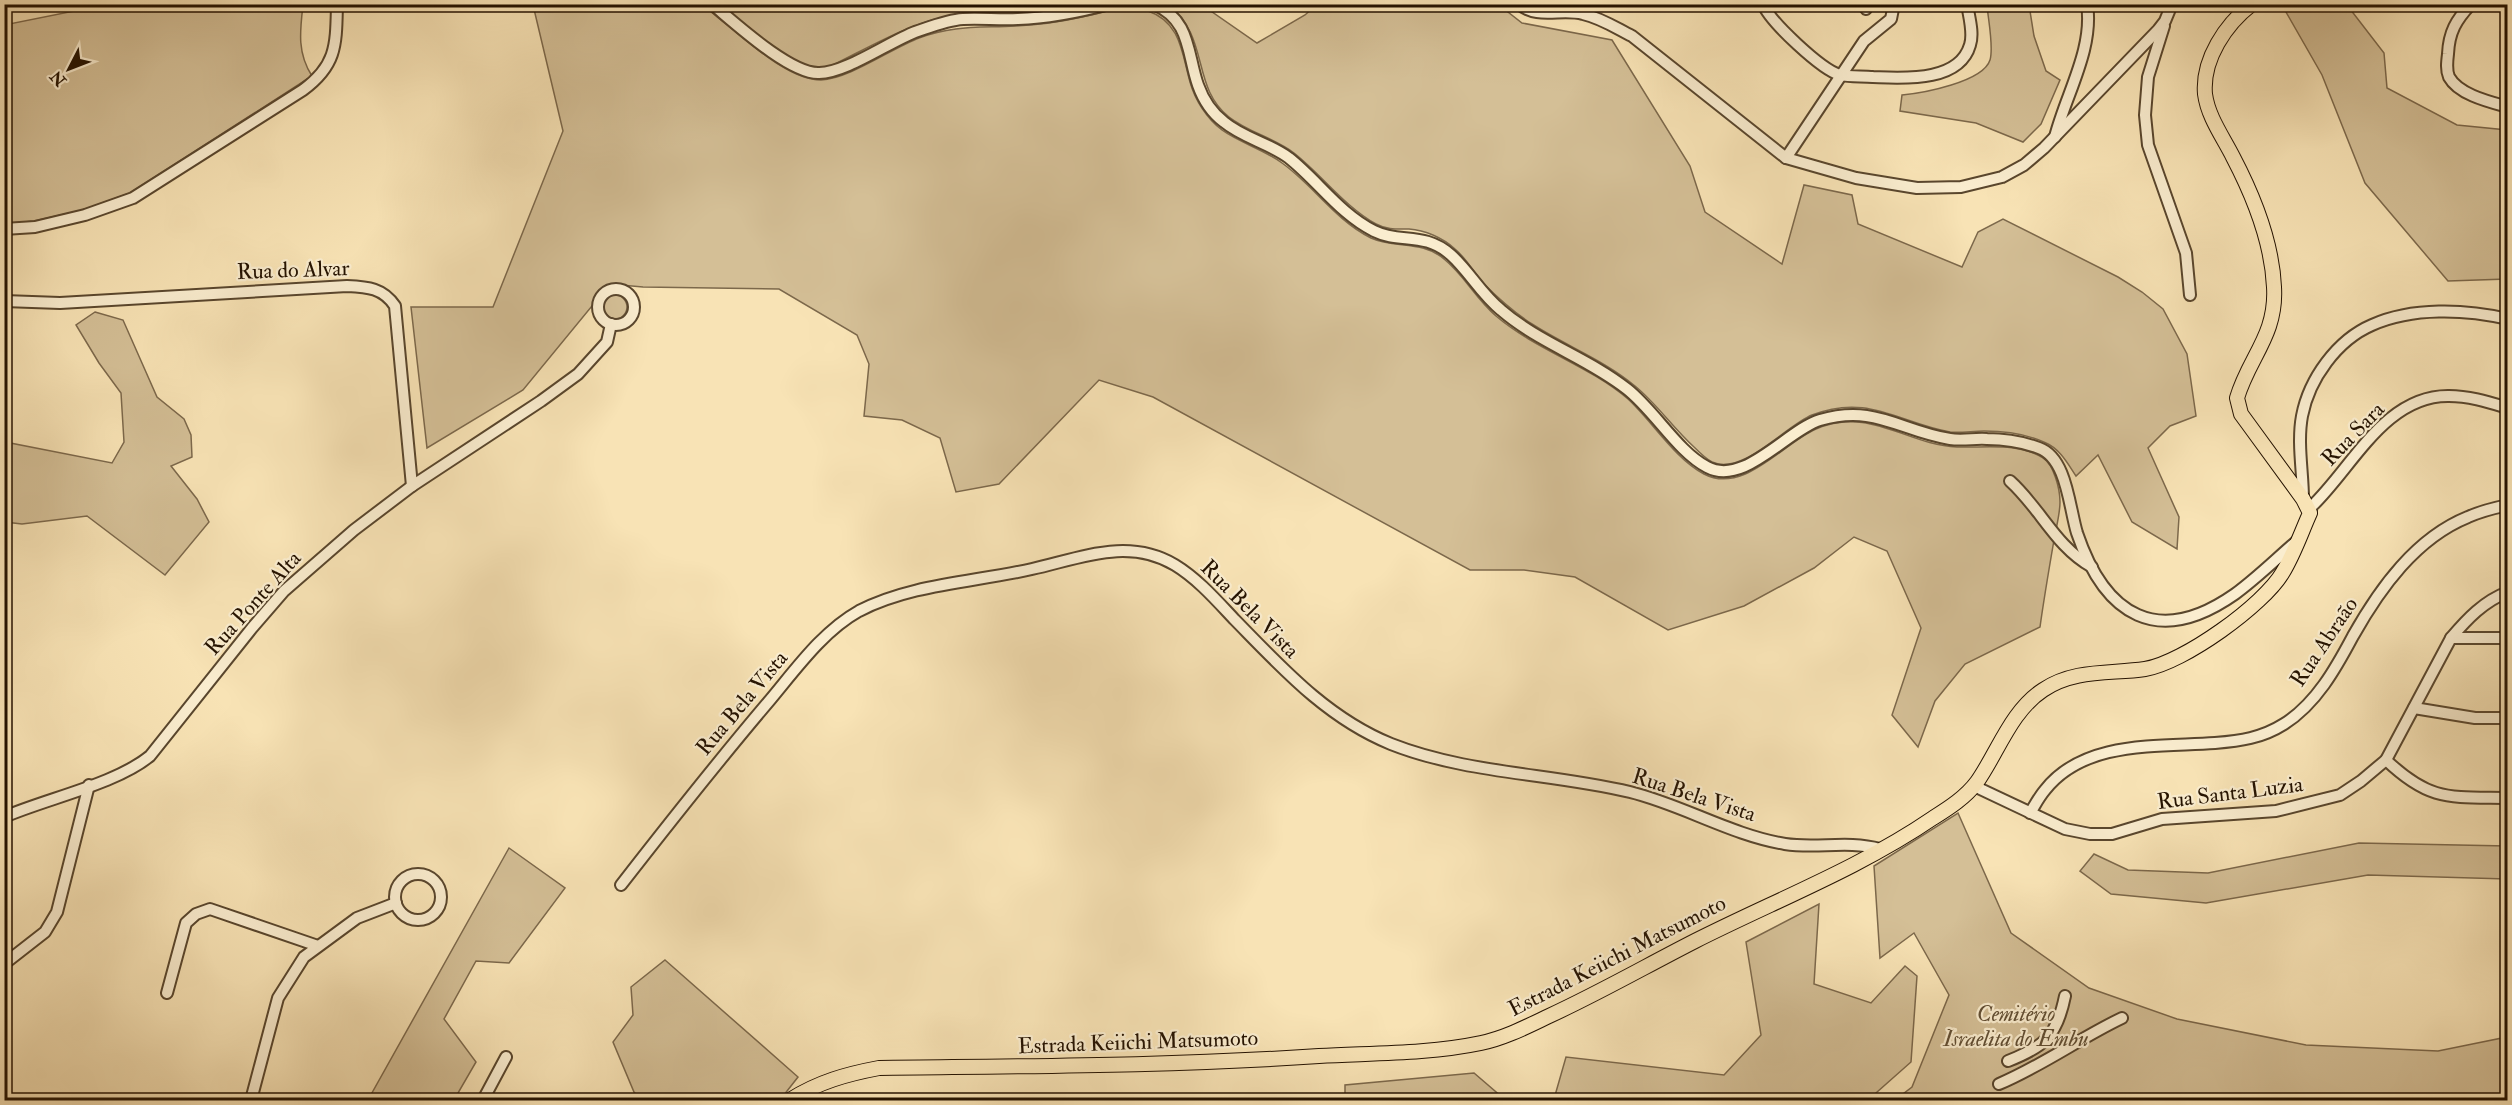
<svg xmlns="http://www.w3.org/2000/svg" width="2512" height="1105" viewBox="0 0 2512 1105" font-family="'IM FELL Double Pica',serif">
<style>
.green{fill:#d4bf96;stroke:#7c684b;stroke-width:1.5}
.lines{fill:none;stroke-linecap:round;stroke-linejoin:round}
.minor-casing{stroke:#59462d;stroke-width:14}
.major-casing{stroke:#241200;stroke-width:16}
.minor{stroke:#faedcf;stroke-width:10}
.major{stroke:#f8e3b5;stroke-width:14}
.labels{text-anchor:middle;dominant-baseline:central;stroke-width:4.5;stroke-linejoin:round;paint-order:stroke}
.street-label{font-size:22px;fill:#241200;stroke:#faedcf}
.park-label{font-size:22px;font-style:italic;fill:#624f34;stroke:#faedcf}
</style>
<rect width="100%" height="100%" fill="#f8e3b5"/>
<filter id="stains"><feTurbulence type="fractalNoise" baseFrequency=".00333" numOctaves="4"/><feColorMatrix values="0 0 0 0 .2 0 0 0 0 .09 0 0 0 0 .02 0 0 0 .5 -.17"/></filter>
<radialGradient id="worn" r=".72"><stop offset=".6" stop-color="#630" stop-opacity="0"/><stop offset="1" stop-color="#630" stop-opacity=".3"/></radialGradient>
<g class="green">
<path d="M151,4L303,5C300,31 297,53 312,76L130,193L83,210L34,221L5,224L4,25L104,5L148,6Z"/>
<path d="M533,5C572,5 611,5 650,5C665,5 685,1 699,5C707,7 716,16 722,21C748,41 788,80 821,80C849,79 892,48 919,38C953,25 980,28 1015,26C1037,25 1060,22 1082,17C1104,13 1127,3 1148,11C1181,22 1182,54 1190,82C1195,100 1207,119 1222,130C1240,143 1263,149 1282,163C1313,185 1335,220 1371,238C1395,249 1422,240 1444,259C1464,275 1476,299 1496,316C1536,350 1588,365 1628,399C1652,421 1675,459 1704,474C1744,495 1783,443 1816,429C1870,406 1907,445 1957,447C1984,448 2019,442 2043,458C2054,465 2060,489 2060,502C2060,514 2056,528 2054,540C2049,569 2044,598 2040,627L1965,664L1935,701L1918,747L1892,715L1921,628L1887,551L1854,537L1814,568L1744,606L1668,630L1575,577L1524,570H1470L1153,397L1099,380L999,484L956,492L940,438L902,420L864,416L869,364L857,335L779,289L643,287L610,284L523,390L427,448L411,307H493L563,131Z"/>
<path d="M721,5H1085C1057,10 1030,13 1002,14C988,15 973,12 960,14C914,20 872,46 831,66C827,67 821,68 817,68C790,65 743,22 721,5Z"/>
<path d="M1169,5H1202L1257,43L1305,15L1316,5H1499L1522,23L1612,40L1690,166L1705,212L1782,264L1804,185L1852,195L1858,224L1962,267L1978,232L2003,219L2118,277L2142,292L2163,309L2187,354L2196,416L2170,426L2148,448L2179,517L2177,549L2132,522L2098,455L2076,476C2068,464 2060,449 2046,443C2027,434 2004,431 1984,431C1973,431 1961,433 1950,432C1899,423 1868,393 1812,415C1785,426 1743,476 1712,462C1706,459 1699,452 1694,447C1673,428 1657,404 1635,386C1604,360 1566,346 1532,324C1515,313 1499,299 1484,284C1474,273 1467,259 1455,249C1443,238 1425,230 1409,229C1397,229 1387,230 1376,224C1344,206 1322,175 1294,153C1274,138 1248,132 1229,117C1191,87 1210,38 1169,5Z"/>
<path d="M1987,5H2029L2034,36L2046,71L2060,80L2041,124L2023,142L1976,123L1900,111L1902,95C1923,93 1983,82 1990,60C1994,47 1988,19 1987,5Z"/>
<polygon points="2286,5 2347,5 2384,53 2387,88 2457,125 2507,130 2507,279 2448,281 2365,183 2322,75 2286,12"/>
<circle cx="615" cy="307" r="12"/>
<polygon points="95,312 123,320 157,397 184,419 191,435 192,457 171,466 197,499 209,522 165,575 87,516 22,524 5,522 5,442 112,463 124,442 121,393 99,363 76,325"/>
<polygon points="1958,813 2011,933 2089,988 2177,1019 2306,1045 2438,1051 2507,1037 2507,1100 1895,1100 1912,1087 1949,995 1914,933 1880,958 1874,866"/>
<polygon points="2359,843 2507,846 2507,879 2368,875 2206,903 2111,894 2080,871 2094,854 2128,870 2208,873"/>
<polygon points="509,848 565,888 509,963 476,961 444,1019 476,1062 454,1100 368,1100"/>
<polygon points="1819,904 1814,984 1871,1003 1905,966 1917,976 1911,1062 1868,1100 1345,1100 1345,1085 1474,1073 1502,1097 1554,1099 1566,1057 1724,1075 1761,1035 1746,942"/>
<polygon points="665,960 798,1077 780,1100 641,1100 634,1092 613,1042 633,1015 631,987"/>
</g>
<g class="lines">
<defs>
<g id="minor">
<path d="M712,4C735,23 789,73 818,73C844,74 889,42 915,32C930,27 947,20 963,19C981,18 1000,20 1018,19C1049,18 1079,12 1109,4"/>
<path d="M1153,4C1191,19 1187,54 1198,85C1203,99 1212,113 1224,122C1243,138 1269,143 1289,158C1318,181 1340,214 1374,231C1400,244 1424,231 1451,255C1469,271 1481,294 1501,310C1539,343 1588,358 1627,389C1654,410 1678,452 1707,467C1744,487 1787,430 1820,420C1875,404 1900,431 1950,439C1963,441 1975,438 1987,439C2004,439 2023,442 2039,448C2067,458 2069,507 2077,533C2105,616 2158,648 2235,594C2257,578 2277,558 2297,541"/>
<path d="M1519,4C1537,20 1562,8 1583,14C1601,18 1616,28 1632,36L1786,158L1856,178L1917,188L1961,187L2002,177L2024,165L2044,148L2158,30L2165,21L2172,4"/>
<path d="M1763,4C1770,22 1822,70 1840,75C1850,77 1863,76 1873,77C1902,78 1959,83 1970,45C1974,33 1969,17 1967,4"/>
<polyline points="1863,4 1866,9"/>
<path d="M2471,4C2456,20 2449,32 2448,54C2447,62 2446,70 2449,77C2459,95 2490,102 2508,107"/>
<polyline points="2164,26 2148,77 2145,115 2148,145 2186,253 2190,295"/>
<path d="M2055,137C2066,94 2094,49 2087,4"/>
<polyline points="1786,158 1864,41 1891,19 1894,4"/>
<path d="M4,229L35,227L85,215L133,198L303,90C337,65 336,45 337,4"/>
<circle cx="616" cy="307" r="18"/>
<path d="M4,301L60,303L347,286C368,287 383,288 395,306L412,486"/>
<path d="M2010,481C2041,509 2055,546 2092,567"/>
<path d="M2303,499C2303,472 2297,443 2302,416C2309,379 2337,340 2372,325C2412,307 2465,309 2508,319"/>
<path d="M2310,513L2312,506C2352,468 2385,395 2449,396C2469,396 2488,402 2508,408"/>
<polyline points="2451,638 2508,638"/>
<polyline points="2414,708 2475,718 2508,718"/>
<path d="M2386,760C2430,802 2450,797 2508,798"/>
<path d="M1974,786L2065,829L2090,834H2112L2162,819L2276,811L2340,795L2361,781L2386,760L2451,638C2467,619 2484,601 2508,592"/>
<path d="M2030,813C2035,805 2039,797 2045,790C2084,740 2158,747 2215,743C2240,741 2262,738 2284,724C2316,704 2336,668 2353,636C2380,588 2416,538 2468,517C2481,511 2494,508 2508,505"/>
<path d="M4,817C48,798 116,784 150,756L252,628L284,591L354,530L412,486L541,401L578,374L607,342L611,324"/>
<circle cx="418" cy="897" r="23"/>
<path d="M621,885C670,822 719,760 770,700C796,669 823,631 859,611C911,584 975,582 1032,569C1081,558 1128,537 1175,565C1198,579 1217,601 1235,620C1282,668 1327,718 1391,744C1467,774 1550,773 1630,792C1683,805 1731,835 1785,844C1817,849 1847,840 1880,849"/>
<polyline points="4,964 45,932 57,912 89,785"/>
<polyline points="167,993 186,923 196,914 210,909 318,946"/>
<path d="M2008,1061C2044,1047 2057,1036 2065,996"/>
<path d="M1999,1084C2042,1066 2080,1038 2122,1018"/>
<polyline points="251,1100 278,998 304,957 357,918 396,903"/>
<polyline points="483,1100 506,1057"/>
</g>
<path id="major" d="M790,1100C818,1082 847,1074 879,1068C1026,1066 1173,1066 1319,1056C1372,1053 1429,1054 1481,1043C1505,1038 1528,1026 1549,1016C1599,993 1646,966 1695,941C1774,901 1860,868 1933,818C1949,808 1966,797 1977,782C1998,752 2011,711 2043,690C2074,669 2110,674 2145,669C2183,663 2264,605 2283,572C2294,554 2301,533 2310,513L2303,499L2241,414L2237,398C2249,357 2277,335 2274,287C2272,241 2254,197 2233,157C2223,137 2208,117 2205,94C2202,59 2226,24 2252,4"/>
</defs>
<use href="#minor" class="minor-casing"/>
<use href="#major" class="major-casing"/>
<use href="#minor" class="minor"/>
<use href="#major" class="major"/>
</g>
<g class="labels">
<g class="street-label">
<text transform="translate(293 270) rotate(-2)">Rua do Alvar</text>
<text transform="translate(2353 434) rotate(-46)">Rua Sara</text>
<text transform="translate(253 603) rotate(-48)">Rua Ponte Alta</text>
<text transform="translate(1250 609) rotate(45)">Rua Bela Vista</text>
<text transform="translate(2324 642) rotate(-56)">Rua Abraão</text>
<text transform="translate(742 703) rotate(-50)">Rua Bela Vista</text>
<text transform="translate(2230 793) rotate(-7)">Rua Santa Luzia</text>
<text transform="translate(1694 795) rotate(18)">Rua Bela Vista</text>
<text transform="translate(1617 956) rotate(-27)">Estrada Keiichi Matsumoto</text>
<text transform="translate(1138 1042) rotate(-2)">Estrada Keiichi Matsumoto</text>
</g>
<g class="park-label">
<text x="2016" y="1014">Cemitério<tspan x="2016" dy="25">Israelita do Embu</tspan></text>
</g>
</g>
<rect width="2512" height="1105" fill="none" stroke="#f8e3b5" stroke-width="24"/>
<rect x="6" y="6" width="2500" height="1093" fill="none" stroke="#241200" stroke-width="3"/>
<rect x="12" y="12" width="2488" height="1081" fill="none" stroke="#241200" stroke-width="1.5"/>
<g transform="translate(69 69) rotate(228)" stroke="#faedcf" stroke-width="4.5" paint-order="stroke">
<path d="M0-4.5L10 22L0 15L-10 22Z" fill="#241200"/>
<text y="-9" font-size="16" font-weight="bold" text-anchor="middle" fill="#241200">N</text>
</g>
<rect width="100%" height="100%" filter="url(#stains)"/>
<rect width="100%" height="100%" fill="url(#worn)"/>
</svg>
